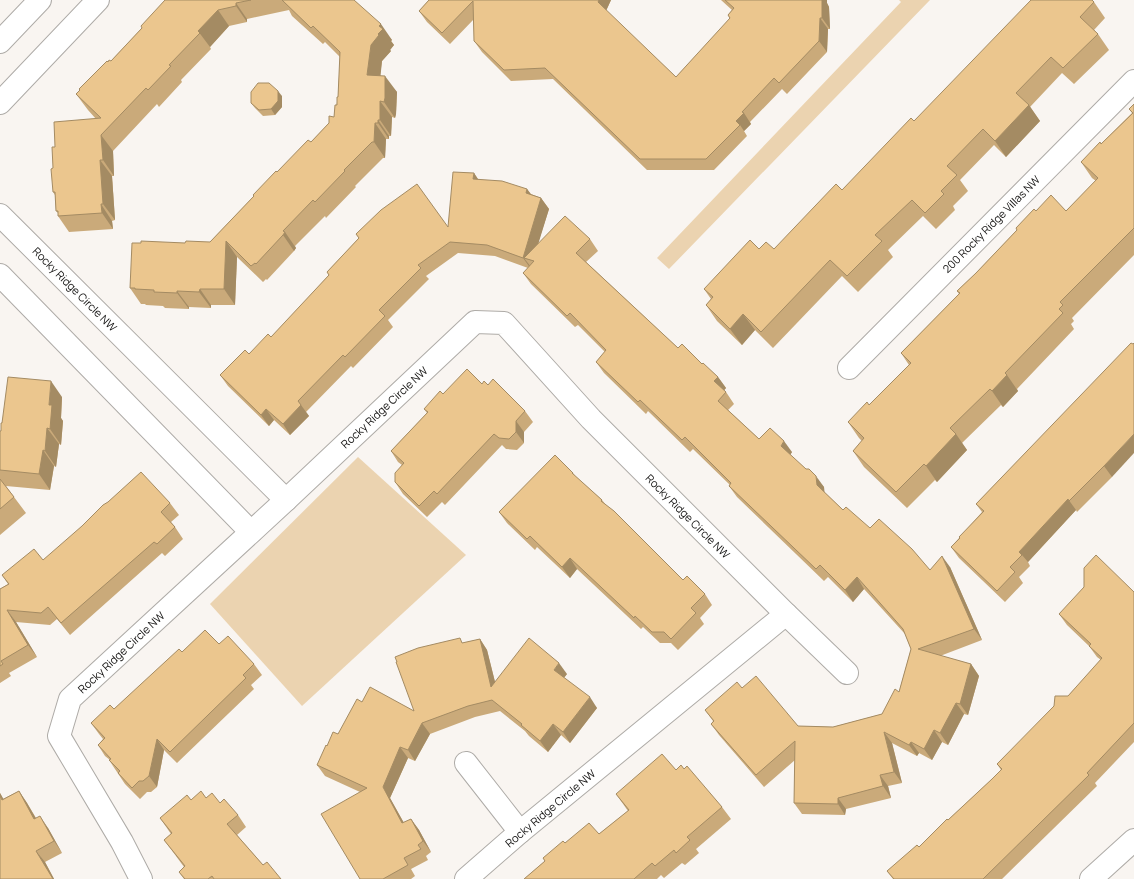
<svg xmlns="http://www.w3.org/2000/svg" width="1134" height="879" viewBox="0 0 1134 879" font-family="Manrope,sans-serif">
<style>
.green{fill:#ebd3b0}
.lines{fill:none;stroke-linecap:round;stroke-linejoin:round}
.minor-casing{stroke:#aeaba7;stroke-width:24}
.minor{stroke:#fff;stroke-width:22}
.wall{fill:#caaa7a}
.shaded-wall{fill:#a48b63}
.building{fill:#ebc68e;stroke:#a48b63}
.labels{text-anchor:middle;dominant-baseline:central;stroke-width:4;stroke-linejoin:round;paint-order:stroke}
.street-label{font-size:11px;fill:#131211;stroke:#fff}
</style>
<rect width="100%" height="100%" fill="#f9f5f1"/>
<g class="green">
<polygon points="899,0 930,0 669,269 657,258 901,2"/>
<polygon points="358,457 466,555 302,706 210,604"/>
</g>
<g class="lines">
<defs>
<g id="minor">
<polyline points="0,42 40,0"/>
<polyline points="0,103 98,0"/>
<polyline points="0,215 286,500"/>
<polyline points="0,275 251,532"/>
<polyline points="849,368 1134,81"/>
<polyline points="786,614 847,673"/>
<polyline points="466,763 520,832"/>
<polyline points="141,879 122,842 59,736 70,699 286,500 475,322 504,323 591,419 786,614 520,832 466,879"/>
<polyline points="1091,879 1134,840"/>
</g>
</defs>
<use href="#minor" class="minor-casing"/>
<use href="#minor" class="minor"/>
</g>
<g class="wall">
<polygon points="165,0 354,0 392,40 391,41 394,45 390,50 391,51 382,61 380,75 397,92 396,114 395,118 392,117 391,136 389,136 389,139 386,139 385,158 383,158 355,186 356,187 326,218 325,216 295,246 296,248 294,251 267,280 266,279 263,282 237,257 235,305 211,305 211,308 189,307 189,309 165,308 163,306 146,305 145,304 141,304 130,288 141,243 185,243 210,242 277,172 311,142 329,123 334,117 338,97 340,57 325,42 323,44 292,16 289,10 247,19 247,22 229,26 210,47 211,49 181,80 182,82 159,107 157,104 113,151 114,176 112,176 115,220 112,221 113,229 69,232 58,216 58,213 56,211 55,195 53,192 55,147 96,119 88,110 76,94 108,62 111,61 142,28"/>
<polygon points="429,0 611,0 606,11 676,77 730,19 728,15 732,10 721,0 827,0 827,3 829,7 830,29 828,29 827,52 787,94 782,89 750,122 751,124 744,131 747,136 714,170 647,170 553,79 511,81 482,52 474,41 474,19 450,44 427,22 419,11"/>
<polygon points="1094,2 1105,18 1094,30 1098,34 1109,50 1074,84 1062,73 1030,107 1040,121 1006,157 994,145 960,180 968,191 953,206 955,210 936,229 923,216 888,250 893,257 858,292 842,276 773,348 755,330 742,345 717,321 706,305 711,299 704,289 759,249 774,249 842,190 914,121"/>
<polygon points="282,96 282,107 275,115 263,116 255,108 251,103"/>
<polygon points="1134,104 1134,255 1072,318 1074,321 1071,324 1074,329 1017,389 1018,391 1003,407 1001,405 962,443 967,450 937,482 935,480 907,508 864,467 853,451 862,441 859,438 848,422 869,405 909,365 901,353 959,294 957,291 976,273 1017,230 1016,228 1036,211 1066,211 1096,181 1092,178 1081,162 1101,144 1132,113 1129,109"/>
<polygon points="474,173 478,179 527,189 531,194 541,198 549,209 538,243 590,239 598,251 586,262 678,348 702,364 718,377 726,388 724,390 726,392 734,404 728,410 759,439 792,452 790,455 824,487 824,492 843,510 930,570 950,567 982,640 940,656 971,664 979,676 968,715 964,714 948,745 942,742 932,760 919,753 917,756 892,743 902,783 888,786 891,798 846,809 845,815 802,814 794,803 795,760 764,787 719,735 711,724 713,721 705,710 742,688 798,726 833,727 882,714 899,692 911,649 905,634 864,589 853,602 828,577 824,581 737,497 729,486 730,485 693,449 690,452 648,411 646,414 604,373 596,362 605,352 578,325 575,327 531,284 523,273 528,268 495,256 458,253 426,276 429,279 388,320 393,327 353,368 351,366 306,412 309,416 290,435 274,420 269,426 228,386 220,375 271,337 283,325 329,275 327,272 359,238 356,234 448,227"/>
<polygon points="1133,344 1112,477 1077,512 1076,510 1028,562 1030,566 1019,577 1023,583 1005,602 959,558 951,547 982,512 976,504"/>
<polygon points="482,384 488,385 525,411 533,422 524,432 524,443 517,450 506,449 502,445 445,505 442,502 427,517 403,494 395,482 402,465 398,462 391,451 427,413 424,409 443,394"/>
<polygon points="62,397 61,418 63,421 61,445 59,444 56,467 54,466 50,490 6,486 14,497 26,513 0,535 0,431 1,431 2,423"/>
<polygon points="573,473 576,477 602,500 606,505 683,580 705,594 712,605 700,618 704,624 678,650 671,643 660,643 643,627 641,629 577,569 570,578 537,547 535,550 507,523 499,512"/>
<polygon points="170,503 179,515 171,522 175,527 183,539 165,556 162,553 70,635 57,619 50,625 16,622 37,657 9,673 11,676 0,683 0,589 8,584 2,575 43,560"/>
<polygon points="1134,592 1134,742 1095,783 1097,786 1002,879 893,879 887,871 919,847 948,820 992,779 1001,770 997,764 1068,696 1101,660 1097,657 1089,646 1067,625 1059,614"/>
<polygon points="480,639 487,650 495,682 567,674 564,678 597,708 570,743 561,735 548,752 529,736 525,731 500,711 475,717 430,734 415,761 408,758 390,798 404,823 411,819 419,830 431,852 426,856 428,860 411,869 415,876 411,879 360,879 360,792 325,776 317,765 327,746 338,734 362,702 414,711 464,643"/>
<polygon points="219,644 254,664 262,675 251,685 254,689 177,763 164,750 157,787 151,792 147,792 140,799 125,784 109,760 110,760 105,756 98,745 103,739 99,734 91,723 114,709 182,652"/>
<polygon points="684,769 722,807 731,819 696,849 699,853 685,865 682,863 664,878 661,875 657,879 524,879 545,861 543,858 565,843 599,834 628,811 616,794 676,770"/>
<polygon points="19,791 27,803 36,818 48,828 62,853 45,862 54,879 0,879 0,793 3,799"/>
<polygon points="206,798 220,803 238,815 246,827 237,835 263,865 281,879 184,879 179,872 184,867 173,852 164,840 171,834 160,818"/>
</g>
<g class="shaded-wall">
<polygon points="599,0 611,0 605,13 598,2"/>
<polygon points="822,0 827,0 827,3 829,7 830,29 822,18"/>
<polygon points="236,3 247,19 247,22 236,6"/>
<polygon points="218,10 229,26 210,47 198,31"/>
<polygon points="820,18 828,29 827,52 819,41"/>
<polygon points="381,24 392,40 391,41 394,45 390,50 391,51 382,61 379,91 367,75 371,45 378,34 379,26"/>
<polygon points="385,76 397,92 396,114 395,118 384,102"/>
<polygon points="278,91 282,96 282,107 275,115 271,109"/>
<polygon points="380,101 392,117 391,136 380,120"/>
<polygon points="1029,105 1040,121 1006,157 995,141"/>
<polygon points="744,113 751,124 744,131 740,125 736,121"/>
<polygon points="378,120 389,136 389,139 378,123"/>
<polygon points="375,123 386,139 385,158 374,142"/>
<polygon points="101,135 113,151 114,176 103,160"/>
<polygon points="100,160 112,176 115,220 103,204"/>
<polygon points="474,173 481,184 473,179"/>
<polygon points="527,189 535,200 526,193"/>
<polygon points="541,198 549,209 533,261 524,258 531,267 531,269 523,258"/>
<polygon points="101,204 112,221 113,229 102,213"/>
<polygon points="285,232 296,248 294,251 283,235"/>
<polygon points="226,241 237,257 235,305 224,289"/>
<polygon points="200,289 211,305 211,308 199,292"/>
<polygon points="177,291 189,307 189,309 177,293"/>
<polygon points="743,314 755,330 742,345 730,329"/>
<polygon points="1007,375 1018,391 1003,407 992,391"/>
<polygon points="718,377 726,388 722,393 714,381"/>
<polygon points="51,381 62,397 61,418 63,421 61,445 50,429 49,405"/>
<polygon points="301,405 309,416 290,435 283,424"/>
<polygon points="266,409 274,420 269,426 261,415"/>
<polygon points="516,421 524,432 524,443 516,432"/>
<polygon points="47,428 59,444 56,467 45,451"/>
<polygon points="956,434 967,450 937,482 926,466"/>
<polygon points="1134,434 1134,453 1112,477 1104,466"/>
<polygon points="784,441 792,452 789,457 781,446"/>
<polygon points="43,450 54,466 50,490 39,474"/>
<polygon points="816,476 824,487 825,496 817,485"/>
<polygon points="1068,499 1076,510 1028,562 1022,555 1019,552"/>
<polygon points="942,556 950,567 982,640 974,629"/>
<polygon points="570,558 577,569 570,578 562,567"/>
<polygon points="857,577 864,589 853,602 845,590"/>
<polygon points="7,610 16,622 37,657 28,645"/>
<polygon points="480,639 487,650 499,698 491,687"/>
<polygon points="559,663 567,674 561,681 554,670"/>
<polygon points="971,664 979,676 968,715 960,704"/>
<polygon points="590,697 597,708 570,743 563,732"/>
<polygon points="956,703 964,714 948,745 940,733"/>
<polygon points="422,723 430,734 415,761 408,750"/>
<polygon points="553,724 561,735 548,752 540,741"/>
<polygon points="934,730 942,742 932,760 924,749"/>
<polygon points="884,732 892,743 902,783 894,772"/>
<polygon points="157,739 164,750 157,787 149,776"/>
<polygon points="911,742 919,753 917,756 909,745"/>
<polygon points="400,747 408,758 390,798 410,834 402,823 383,787"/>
<polygon points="880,775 888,786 891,798 883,786"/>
<polygon points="19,791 27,803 43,831 34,819"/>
<polygon points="0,793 11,812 0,796"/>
<polygon points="838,798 846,809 845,815 838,804"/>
<polygon points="40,816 48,828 62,853 54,841"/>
<polygon points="411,819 419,830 431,852 423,841"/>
<polygon points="36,851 45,862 54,879 53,879"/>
</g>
<g class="building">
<polygon points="165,0 251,0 236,3 236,6 218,10 198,31 200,33 169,65 171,66 148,90 146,88 101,135 103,160 100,160 103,204 101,204 102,213 58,216 58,211 56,211 55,192 53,192 51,169 53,168 52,147 55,147 54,122 101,118 76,94 80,90 79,89 107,61 108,62 109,60 111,61 142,28 141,26"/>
<polygon points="282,0 354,0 381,24 379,26 383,29 378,34 379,35 371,45 367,75 385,76 385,98 384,102 380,101 380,120 378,120 378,123 375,123 374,142 372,142 344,170 345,171 315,202 313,200 283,231 285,232 283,235 256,264 255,263 251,266 226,241 224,289 200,289 199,292 177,291 177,293 154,292 154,290 135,289 135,288 130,288 132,243 141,243 141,241 185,243 186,241 210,242 254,196 253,195 276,171 277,172 308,140 311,142 329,123 329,116 334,117 335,105 337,105 337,97 338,97 340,52 313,26 311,28"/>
<polygon points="429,0 599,0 598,2 676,77 730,18 728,15 734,8 725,0 822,0 822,18 820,18 819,41 779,83 774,78 742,112 744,113 736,121 740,125 706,159 640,159 545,68 504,70 474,41 473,1 442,33 419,11"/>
<polygon points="1031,0 1092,0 1094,2 1080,17 1098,34 1063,68 1051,57 1016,93 1029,105 995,141 983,129 947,166 957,175 941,191 944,194 925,213 912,200 875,235 882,241 847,276 830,260 761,332 743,314 730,329 706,305 713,297 704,289 750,240 759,249 766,242 774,249 836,184 842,190 911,118 914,121"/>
<polygon points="258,83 269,83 278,91 278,101 271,109 259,110 251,103 251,92"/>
<polygon points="1134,104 1134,228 1060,302 1063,305 1059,309 1063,313 1005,373 1007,375 992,391 990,389 950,428 956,434 926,466 924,464 896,492 853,451 864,438 848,422 867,402 869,405 911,363 901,353 960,293 957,291 976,273 1017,230 1016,228 1034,209 1036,211 1051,195 1066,211 1098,178 1081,162 1100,142 1101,144 1133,113 1129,109"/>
<polygon points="453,172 474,173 473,179 502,181 527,189 526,193 541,198 523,258 487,245 450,242 418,265 421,268 379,310 385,316 345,357 343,355 298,401 301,405 283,424 266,409 261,415 220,375 245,350 249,354 268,334 271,337 329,275 327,272 359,238 356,234 381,210 417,184 448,227"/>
<polygon points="565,216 590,239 576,253 678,348 682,344 702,364 703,363 718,377 714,381 726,392 718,401 759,439 770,428 784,441 781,446 806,469 809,469 816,476 817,485 843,510 846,507 870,528 879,519 912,549 930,570 942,556 974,629 918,649 971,664 960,704 956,703 940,733 934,730 924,749 911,742 909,745 884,732 894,772 880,775 883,786 838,798 838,804 794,803 795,741 756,775 711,724 714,721 705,710 737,682 742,688 756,676 798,726 833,727 882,714 895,689 899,692 911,649 903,629 857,577 845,590 820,565 816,569 729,486 731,483 685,437 682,440 640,400 638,402 596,362 606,350 570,313 567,316 523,273 534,261 524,258"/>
<polygon points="1131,343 1133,344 1134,343 1134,434 1104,466 1069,501 1068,499 1019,552 1022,555 1010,567 1015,572 997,591 951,547 960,538 959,537 984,511 976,504"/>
<polygon points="467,369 482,384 484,381 488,385 493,379 525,411 516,421 516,432 509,439 499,438 494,434 437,494 434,491 419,506 395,482 395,473 404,463 391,451 428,412 424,409 440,391 443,394"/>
<polygon points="8,377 51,381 49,405 52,405 50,429 47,428 45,451 43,450 39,474 0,470 0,431 1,431 1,423 2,423"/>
<polygon points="555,455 573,473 572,473 602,500 601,501 614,511 683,580 687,576 705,594 691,608 696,613 671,639 664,632 652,632 635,616 634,618 570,558 562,567 530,536 527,539 499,512"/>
<polygon points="141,472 170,503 161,512 175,527 157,544 154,542 61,623 48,607 41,613 7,610 28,645 1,661 3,664 0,666 0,589 9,584 2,575 34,549 43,560 82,526 103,505 108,502"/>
<polygon points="0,479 14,497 0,509"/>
<polygon points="1096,555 1134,592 1134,723 1087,773 1089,775 983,879 894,879 887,871 917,845 919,847 947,819 948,820 992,779 1002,769 997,764 1054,706 1055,696 1068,696 1102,658 1089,646 1091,644 1059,614 1084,587 1084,568"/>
<polygon points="205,630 219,644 228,636 254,664 243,675 246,678 170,752 157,739 149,776 143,781 139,781 132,788 118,773 120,771 109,760 111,759 98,745 105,738 91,723 110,705 114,709 179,649 182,652"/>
<polygon points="460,638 462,643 480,639 491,687 529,638 559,663 554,670 590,697 563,732 553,724 540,741 521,725 522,724 492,700 468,706 422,723 408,750 400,747 383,787 402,823 411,819 423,841 418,845 421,849 404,858 408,865 383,879 360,879 321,814 367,788 317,765 326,745 327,746 333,732 338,734 357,699 362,702 370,687 414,711 396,662 397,662 395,657 418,648"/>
<polygon points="662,754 676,770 681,765 684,769 687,766 722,807 687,837 690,840 676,853 674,850 655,866 652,863 634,879 524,879 545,861 543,858 563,841 565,843 589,823 599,834 629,810 616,794"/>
<polygon points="19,791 34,819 40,816 54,841 36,851 53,879 0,879 0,796 2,800"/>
<polygon points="201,791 206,798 212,793 220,803 224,799 238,815 227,824 263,865 267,862 281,879 214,879 212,876 208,879 185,879 179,872 185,866 164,840 172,833 160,818 187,795 191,800"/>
</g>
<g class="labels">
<g class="street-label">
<text transform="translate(991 224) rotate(-45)">200 Rocky Ridge Villas NW</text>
<text transform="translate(75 289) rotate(45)">Rocky Ridge Circle NW</text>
<text transform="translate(384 407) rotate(-43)">Rocky Ridge Circle NW</text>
<text transform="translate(688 516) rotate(45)">Rocky Ridge Circle NW</text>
<text transform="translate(121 652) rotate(-43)">Rocky Ridge Circle NW</text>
<text transform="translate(550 808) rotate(-40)">Rocky Ridge Circle NW</text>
</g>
</g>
</svg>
